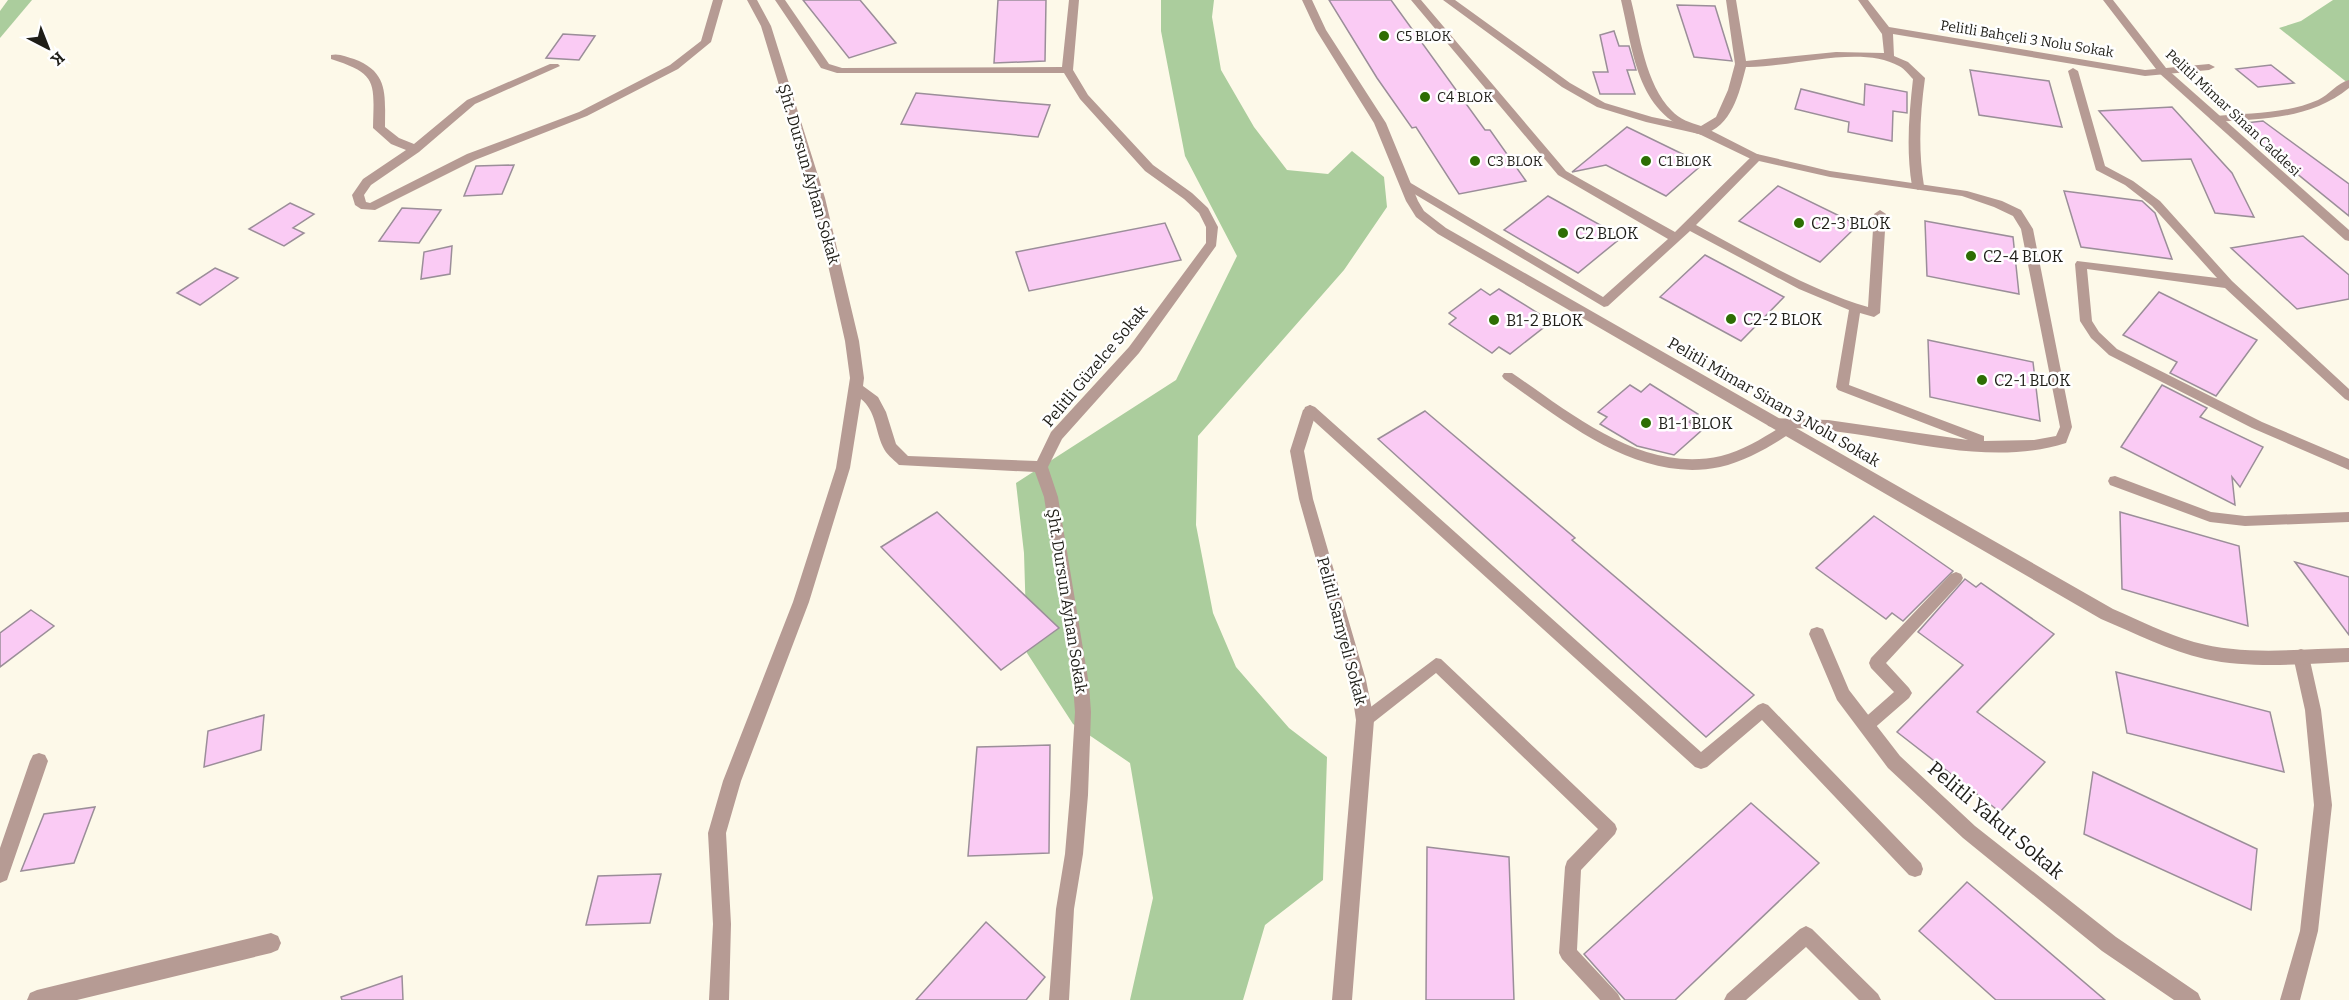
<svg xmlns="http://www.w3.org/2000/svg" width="2349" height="1000" viewBox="0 0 2349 1000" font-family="Bitter,serif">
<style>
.forest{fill:#abcd9d}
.building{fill:#facbf4;stroke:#9b8e99;stroke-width:1.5}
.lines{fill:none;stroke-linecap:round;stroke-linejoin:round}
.service{fill:#b69b94;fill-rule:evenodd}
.minor{fill:#b69b94;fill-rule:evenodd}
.tertiary{fill:#b69b94;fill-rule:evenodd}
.poi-dot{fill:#2d6e03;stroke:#fff;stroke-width:2}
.labels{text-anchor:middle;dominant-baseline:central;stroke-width:5;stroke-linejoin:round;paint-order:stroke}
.far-poi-label{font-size:14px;fill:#1f1e18;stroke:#fff;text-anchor:start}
.far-street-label{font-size:14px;fill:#1f1e18;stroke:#fff}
.street-label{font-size:16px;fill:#1f1e18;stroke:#fff}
.poi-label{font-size:16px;fill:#1f1e18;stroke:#fff;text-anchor:start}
.near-street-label{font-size:20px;fill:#1f1e18;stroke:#fff}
</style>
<rect width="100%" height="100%" fill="#fdf9e9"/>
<g class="forest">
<polygon points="8,0 32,0 0,38 0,11"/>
<polygon points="1161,0 1214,0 1212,17 1221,70 1254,127 1287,170 1328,174 1352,151 1384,177 1387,207 1344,270 1198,436 1196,525 1213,613 1236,667 1289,728 1327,757 1323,880 1265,925 1243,1000 1130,1000 1153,898 1130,763 1073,724 1027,653 1024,553 1016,483 1176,380 1237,256 1185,156 1161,31"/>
<polygon points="2333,0 2349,0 2349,84 2279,28 2301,21"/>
</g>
<g class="building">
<polygon points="803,0 860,0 896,43 849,58"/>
<polygon points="998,0 1046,0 1045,61 994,63"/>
<polygon points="1329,0 1391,0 1485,130 1490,130 1526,181 1459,194 1416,127 1412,128 1377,78"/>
<polygon points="1677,5 1715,6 1732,61 1694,57"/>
<polygon points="1614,31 1619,46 1629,46 1636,70 1627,70 1635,94 1600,94 1593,72 1608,72 1600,35"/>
<polygon points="563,34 595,36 579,60 546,58"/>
<polygon points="2271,65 2294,83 2258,87 2236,69"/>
<polygon points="1970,70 2049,81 2062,127 1979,115"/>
<polygon points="1865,84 1907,92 1907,113 1893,111 1892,141 1848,132 1849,122 1795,109 1801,89 1864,105"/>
<polygon points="916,93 1002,101 1050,105 1038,137 901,124"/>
<polygon points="2172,107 2232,173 2254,217 2215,213 2191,159 2142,161 2099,111"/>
<polygon points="2263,121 2349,184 2349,216 2236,124"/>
<polygon points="1627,127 1703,164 1666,196 1606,165 1572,172"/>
<polygon points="514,165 502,194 464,196 476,166"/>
<polygon points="1778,186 1858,225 1820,262 1739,221"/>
<polygon points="2064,191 2142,201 2155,213 2172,259 2081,247"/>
<polygon points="1548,196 1622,237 1578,273 1504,230"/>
<polygon points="290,203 314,214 293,228 304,233 284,246 249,229"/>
<polygon points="402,208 441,210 419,243 379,241"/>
<polygon points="1925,221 2013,237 2019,294 1927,276"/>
<polygon points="1165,223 1181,260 1029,291 1016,252"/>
<polygon points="2303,236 2349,275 2349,299 2297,309 2231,248"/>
<polygon points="452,246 450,274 421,279 424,252"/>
<polygon points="1705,255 1784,297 1741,341 1660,297"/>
<polygon points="215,268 238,278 200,305 177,293"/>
<polygon points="1481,289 1490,295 1499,289 1541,315 1532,322 1543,328 1510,354 1499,347 1492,353 1449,324 1456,318 1449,313"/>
<polygon points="2159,292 2257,340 2216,396 2170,373 2177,362 2123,335"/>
<polygon points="1928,340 2033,362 2040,421 1930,397"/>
<polygon points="1650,384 1698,414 1689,422 1702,430 1674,455 1637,446 1600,424 1607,417 1598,412 1630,385 1641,392"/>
<polygon points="2162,385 2207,408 2200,417 2263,447 2240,487 2232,477 2235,505 2121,447"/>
<polygon points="1425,411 1575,538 1572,540 1754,695 1706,737 1378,439"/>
<polygon points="937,512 1059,628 1001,670 881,547"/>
<polygon points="2120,512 2239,546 2248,626 2122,589"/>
<polygon points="1874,516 1953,571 1903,621 1892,613 1886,619 1816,568"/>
<polygon points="2295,562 2349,577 2349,635"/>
<polygon points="1965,579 1976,587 1981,583 2054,634 1977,712 2045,762 2000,812 1897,732 1963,665 1918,632"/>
<polygon points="31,610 54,626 0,667 0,633"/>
<polygon points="2116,672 2270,712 2284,772 2127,733"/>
<polygon points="264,715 261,750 204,767 208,731"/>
<polygon points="1050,745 1049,853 968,856 977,747"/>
<polygon points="2093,772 2257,849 2251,910 2084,834"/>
<polygon points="1751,803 1819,863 1675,1000 1625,1000 1584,954"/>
<polygon points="95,807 74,863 21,871 44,814"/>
<polygon points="1427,847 1509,857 1514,1000 1426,1000"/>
<polygon points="661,874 650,923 586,925 598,876"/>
<polygon points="1967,882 2105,1000 1996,1000 1919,931"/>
<polygon points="986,922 1045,977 1026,1000 916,1000"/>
<polygon points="402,976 403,1000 342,1000 341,997"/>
</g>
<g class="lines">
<g class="service">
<path d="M1411,0H1421L1566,171L1675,232L1753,155L1757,154L1830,171L1967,191L2002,201L2021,210L2033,229L2072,427L2066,443C1978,471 1880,429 1791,428V433C1769,447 1746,461 1720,467C1639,484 1565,422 1504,379L1502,376L1504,373H1512C1572,414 1643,474 1721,456C1742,451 1761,439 1779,428L1768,426L1767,423L1768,420L1773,418L1828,420L1968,440L1838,390L1836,387L1849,310L1799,289L1690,231L1608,306L1604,307L1401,186V182H1409L1603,297L1668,239L1558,175ZM1759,161L1830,177L1962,196L1994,207L2013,216L2021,229L2060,427L2056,436L2034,440L1984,441V436L1849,385L1860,313L1874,317L1880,313L1886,214L1880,210L1874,214L1868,307C1807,289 1752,255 1696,225Z"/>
<polygon points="2073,68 2078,71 2105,166 2133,181 2160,201 2232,281 2349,389 2349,401 2345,399 2225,288 2087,269 2092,321 2099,332 2117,349 2262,422 2349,459 2349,470 2252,428 2109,355 2091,338 2080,321 2075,264 2077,261 2217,278 2152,206 2125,185 2096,170 2068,71"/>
<polygon points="1310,405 1315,407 1701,752 1758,705 1763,703 1768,705 1921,863 1923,869 1921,875 1915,877 1909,875 1762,720 1707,767 1701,769 1695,767 1305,413 1304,410 1305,407"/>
<polygon points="2115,476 2211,512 2245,516 2349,512 2349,522 2245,526 2210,522 2110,485 2108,481 2110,477"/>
<polygon points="1956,572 1961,574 1963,578 1961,582 1886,663 1909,688 1912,693 1909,698 1871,731 1866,733 1861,731 1858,726 1861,721 1894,692 1871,668 1869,663 1871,658 1951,574"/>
<polygon points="1436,658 1441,659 1615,824 1617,829 1615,834 1581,870 1577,950 1618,994 1621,1000 1600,1000 1562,959 1559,953 1565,867 1567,861 1598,829 1436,673 1370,725 1365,727 1360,725 1357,720 1360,715"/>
<polygon points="1806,926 1812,929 1878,994 1881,1000 1859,1000 1806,947 1746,1000 1724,1000 1727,994 1800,929"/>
</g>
<g class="minor">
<path d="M713,0H723L711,42L678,69L587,116L475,160L375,210L361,209L355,205L352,195L363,179L406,150L391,144L373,128C374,82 378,74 331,59V55C339,53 347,57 354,59C389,72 385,95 385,127L399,138L414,144L467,100L550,64H558L560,66L475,104L419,152L371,185L364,195L366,202L370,203L467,154L579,112L670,65L701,41Z"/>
<path d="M747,0H757L771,26L825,198L859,341L864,378L863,386L878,397L886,412L896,444L908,456L1037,461L1051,432L1129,347L1206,243V227L1199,213L1184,199L1145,171L1080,99L1064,73H837L821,68L775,0H785L829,64L842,68L1062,67L1069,0H1079L1073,70L1088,95L1153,165L1192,193L1208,208L1218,227L1216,246L1139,353L1062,439L1048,467L1058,497L1089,685L1091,712L1088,795L1083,854L1074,909L1069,1000H1049L1056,909L1065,854L1070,795L1075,712L1073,685L1044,497L1035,472L899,465C893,459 886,454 883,447C875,430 876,411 861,399L850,468L809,602L741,781L726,833L731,924L729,1000H709L713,924L708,833L723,781L793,602L836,468L850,378L845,341L813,198L761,26Z"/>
<path d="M1621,0H1631C1640,35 1645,84 1672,111C1679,119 1691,123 1701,126L1716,117L1728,90L1735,64L1726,0H1736L1746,61L1836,52L1884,53L1882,34L1858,0H1868L1889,27L2145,70L2156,69L2103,0H2113L2166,68L2209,64L2215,67L2209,70L2145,76L1893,34L1894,56L1908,62L1925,78C1920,115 1918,149 1924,186L1918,190L1912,186C1906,150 1909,115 1913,79C1909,75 1905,69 1899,66C1860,44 1790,68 1746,67C1739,94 1732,126 1702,135C1637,117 1634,55 1621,0Z"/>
<path d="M2349,80V88C2311,119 2263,119 2216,122L2210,119L2216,116C2249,113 2286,114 2318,100C2329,95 2337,83 2349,80Z"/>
<polygon points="1310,405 1317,410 1304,451 1313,499 1366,680 1374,720 1352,1000 1332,1000 1356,720 1350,680 1299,499 1290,451 1303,410"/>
<polygon points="1817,627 1823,629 1849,690 1900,756 1975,826 2116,937 2198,993 2201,1000 2174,1000 2102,951 1963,838 1888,768 1837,700 1809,634 1811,629"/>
<polygon points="2301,649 2307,651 2309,656 2321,710 2332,805 2318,931 2300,1000 2280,1000 2300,931 2314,805 2305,710 2293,656 2295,651"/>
<polygon points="39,753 45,755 48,761 9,874 7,880 0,883 0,848 30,761 33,755"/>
<polygon points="271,933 278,936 281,943 278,950 271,953 77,1000 27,1000 30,993 37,990"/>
</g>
<g class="tertiary">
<path d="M1302,0H1312L1326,30L1386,123L1418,201L1424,211L1446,228L2113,609C2139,620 2166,634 2194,642C2244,656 2298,649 2349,648V662C2302,664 2252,669 2205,659C2169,651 2135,633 2101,619L1438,234L1416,217L1406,201L1374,123L1316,30Z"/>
<polygon points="1443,0 1455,0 1570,83 1605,103 1652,117 1706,128 1763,157 1761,160 1753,160 1699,134 1646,122 1597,107 1562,87"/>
<polygon points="2163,68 2167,69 2349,230 2349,241 2345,240 2159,73 2159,69"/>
</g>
</g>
<g class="poi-dot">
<circle cx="1384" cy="36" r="6"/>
<circle cx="1425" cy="97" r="6"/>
<circle cx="1475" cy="161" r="6"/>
<circle cx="1646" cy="161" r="6"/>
<circle cx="1799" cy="223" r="6"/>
<circle cx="1563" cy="233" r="6"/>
<circle cx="1971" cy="256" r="6"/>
<circle cx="1731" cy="319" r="6"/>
<circle cx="1494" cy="320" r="6"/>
<circle cx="1982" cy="380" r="6"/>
<circle cx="1646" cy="423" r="6"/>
</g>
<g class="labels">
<g class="far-poi-label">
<text x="1396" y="36">C5 BLOK</text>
<text x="1437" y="97">C4 BLOK</text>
<text x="1487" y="161">C3 BLOK</text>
<text x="1658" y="161">C1 BLOK</text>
</g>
<g class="far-street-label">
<text transform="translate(2027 39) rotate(9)">Pelitli Bahçeli 3 Nolu Sokak</text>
<text transform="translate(2233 113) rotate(43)">Pelitli Mimar Sinan Caddesi</text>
</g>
<g class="street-label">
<text transform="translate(809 174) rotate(74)">Şht. Dursun Ayhan Sokak</text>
<text transform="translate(1095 366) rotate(-50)">Pelitli Güzelce Sokak</text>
<text transform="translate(1774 402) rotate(30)">Pelitli Mimar Sinan 3 Nolu Sokak</text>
<text transform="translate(1067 601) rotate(81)">Şht. Dursun Ayhan Sokak</text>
<text transform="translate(1342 631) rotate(75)">Pelitli Samyeli Sokak</text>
</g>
<g class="poi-label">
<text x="1811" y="223">C2-3 BLOK</text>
<text x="1575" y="233">C2 BLOK</text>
<text x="1983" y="256">C2-4 BLOK</text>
<text x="1743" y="319">C2-2 BLOK</text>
<text x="1506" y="320">B1-2 BLOK</text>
<text x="1994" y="380">C2-1 BLOK</text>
<text x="1658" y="423">B1-1 BLOK</text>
</g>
<g class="near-street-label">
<text transform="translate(1996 820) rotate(40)">Pelitli Yakut Sokak</text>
</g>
</g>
<g transform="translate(48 48) rotate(138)" stroke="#ffffff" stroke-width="4.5" paint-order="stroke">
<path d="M0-4.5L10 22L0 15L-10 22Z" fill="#1f1e18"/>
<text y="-9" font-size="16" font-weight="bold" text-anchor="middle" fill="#1f1e18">K</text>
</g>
</svg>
